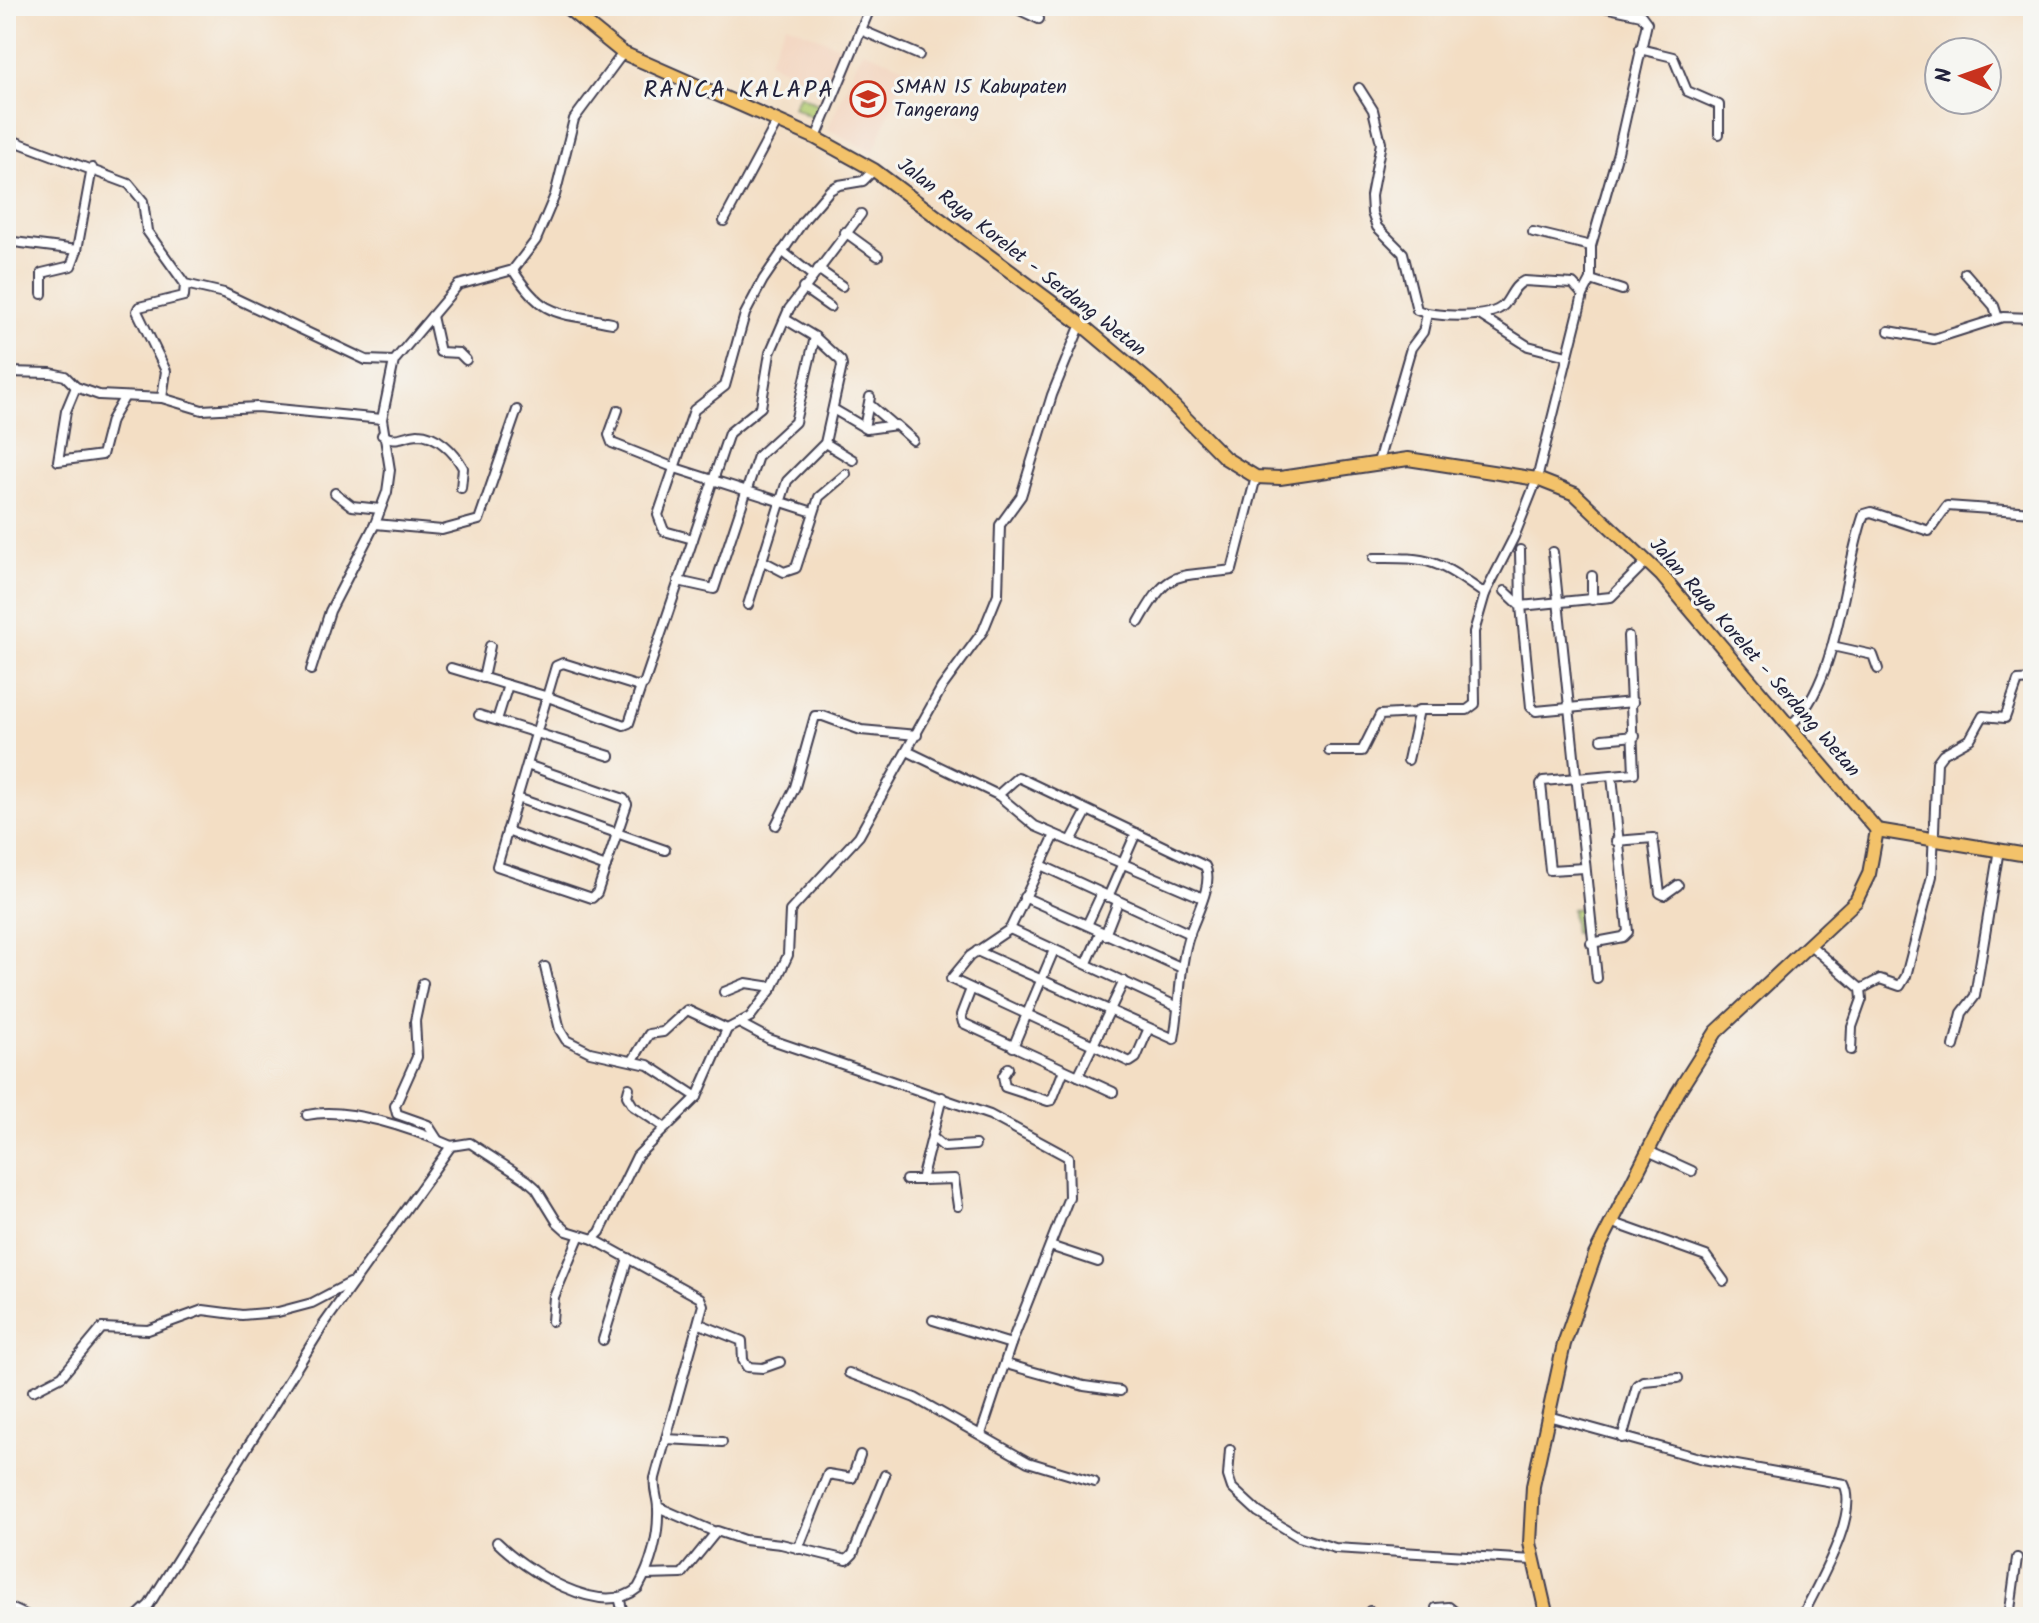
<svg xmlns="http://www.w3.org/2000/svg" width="2039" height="1623" viewBox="0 0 2039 1623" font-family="Kalam,sans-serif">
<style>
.built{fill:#f3d4be}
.green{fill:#b3cc72;stroke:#6a7756;stroke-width:2}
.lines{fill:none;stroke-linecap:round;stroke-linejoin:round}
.minor-casing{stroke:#413e50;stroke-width:12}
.primary-casing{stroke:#413e50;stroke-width:16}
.minor{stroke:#fff;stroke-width:8}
.primary{stroke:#f3c26a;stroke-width:12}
.labels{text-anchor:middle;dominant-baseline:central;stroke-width:6;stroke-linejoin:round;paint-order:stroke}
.poi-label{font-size:20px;fill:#22223b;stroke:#f6f6f2;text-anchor:start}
.street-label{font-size:20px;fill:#22223b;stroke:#f6f6f2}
.quarter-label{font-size:24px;letter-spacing:2px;fill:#22223b;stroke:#f6f6f2}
</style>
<rect width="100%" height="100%" fill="#f6f6f2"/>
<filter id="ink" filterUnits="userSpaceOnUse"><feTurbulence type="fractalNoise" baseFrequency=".0125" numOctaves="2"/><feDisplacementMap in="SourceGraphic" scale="16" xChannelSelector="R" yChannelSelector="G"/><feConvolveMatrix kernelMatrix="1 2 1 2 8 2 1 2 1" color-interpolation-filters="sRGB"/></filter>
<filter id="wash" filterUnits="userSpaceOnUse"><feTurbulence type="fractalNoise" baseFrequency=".006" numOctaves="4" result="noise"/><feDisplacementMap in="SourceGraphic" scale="32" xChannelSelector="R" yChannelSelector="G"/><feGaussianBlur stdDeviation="1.8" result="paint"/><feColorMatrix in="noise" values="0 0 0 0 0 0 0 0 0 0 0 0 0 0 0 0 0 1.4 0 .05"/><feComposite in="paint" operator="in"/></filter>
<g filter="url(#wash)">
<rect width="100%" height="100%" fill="#f3dec4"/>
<g class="built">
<polygon points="786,24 851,51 833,90 768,62"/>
<polygon points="862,50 907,68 873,153 828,129"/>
</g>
<g class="green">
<polygon points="799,95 821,106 815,119 793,107"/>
<polygon points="1584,908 1586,931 1574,933 1572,909"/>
</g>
</g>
<g filter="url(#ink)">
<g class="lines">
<defs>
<g id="minor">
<polyline points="1011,6 1039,19"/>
<polyline points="861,30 919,55"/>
<polyline points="1640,49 1673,57 1687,91 1719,105 1719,134"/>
<path d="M1359,88L1373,110L1381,143L1371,196L1372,213L1377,227L1403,253L1417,310C1434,317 1490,320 1504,305C1511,297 1513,286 1524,281L1573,284L1583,295"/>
<polyline points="6,138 129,184 143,201 147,231 185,284 224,293 366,360 394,361"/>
<polyline points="816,138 871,6"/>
<polyline points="724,221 777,122"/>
<polyline points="845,232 878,256"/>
<polyline points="1533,232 1591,246"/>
<polyline points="6,241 77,250 92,168"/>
<polyline points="782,251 813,276"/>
<polyline points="818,269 842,286"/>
<path d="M513,270C544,320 560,312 612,323"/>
<polyline points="1965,273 1994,306 1998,318"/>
<polyline points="1591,280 1622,290"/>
<polyline points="803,288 830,307"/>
<polyline points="42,294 42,273 71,266 77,250"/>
<polyline points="432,316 440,352 459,353 466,360"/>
<polyline points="1481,316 1528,346 1567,356"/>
<polyline points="1889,331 1934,339 2003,317 2033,318"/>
<polyline points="6,372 51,373 65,376 76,387 99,395 162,398 202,410 257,407 382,419"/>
<polyline points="76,387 66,411 58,461 102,455 111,420 124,398"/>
<polyline points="162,398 166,371 137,311 139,307 184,296 185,284"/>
<polyline points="869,404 892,424"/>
<polyline points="833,409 867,429 896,425 913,440"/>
<polyline points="618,410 609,435 612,443 675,468 813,512"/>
<polyline points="864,428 870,397"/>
<path d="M382,435C398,443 402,435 418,434C437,434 455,453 463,468L461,488"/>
<polyline points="825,443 853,460"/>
<polyline points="1378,462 1411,348 1423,332 1427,314"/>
<polyline points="335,493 352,506 380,509"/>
<polyline points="375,524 442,530 479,520 517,410"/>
<polyline points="693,539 664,531 658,515 694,410 725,386 745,314 763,280 804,220 830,190 839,185 863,181 874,170"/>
<polyline points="1520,550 1521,606 1531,707 1536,711 1633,702"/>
<polyline points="1553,552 1597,978"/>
<path d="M1374,558C1432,557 1438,561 1485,594"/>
<polyline points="763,561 784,572 796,568 819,497 846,474"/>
<polyline points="1592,576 1592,600"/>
<polyline points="678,581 714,589 758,456 795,422 815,337"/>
<polyline points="1505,591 1521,606 1611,597 1647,561"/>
<polyline points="748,605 787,481 825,443 842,366 841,361 815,337 785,319"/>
<path d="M1139,622C1170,567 1174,578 1232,570L1256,477"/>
<polyline points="1832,646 1873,655 1878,669"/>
<polyline points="451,668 548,697 624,725 629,723 641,687"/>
<polyline points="311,670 330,611 375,524 387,492 390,470 382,419 394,361 458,285 513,270 536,240 555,195 574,119 623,53"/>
<polyline points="483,678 490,646"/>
<polyline points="479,715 610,756"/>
<polyline points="497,720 508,685"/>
<path d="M1788,727C1839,687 1842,575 1864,514L1871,512L1929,531L1947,506L2033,512"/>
<polyline points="1602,739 1635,736"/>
<polyline points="907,751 998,795 1035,826 1203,898"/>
<polyline points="1329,751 1362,751 1380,715 1417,713"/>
<polyline points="1408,760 1419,710 1467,710 1475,704 1474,632 1485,594 1514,537 1537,479 1583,295 1591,280 1591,246 1618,152 1647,23 1641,15 1599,6"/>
<polyline points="527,765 624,799 627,804 597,893 592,898 497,866 556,666 563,663 636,686 644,684 729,433 761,407 770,353 789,309 861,214"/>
<polyline points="517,798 665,850"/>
<polyline points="776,825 795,787 815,716 823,716 861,730 917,735"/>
<polyline points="507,831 606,867"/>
<polyline points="1055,835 1010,929 970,956 951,979 1130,1062 1136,1058 1148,1030"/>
<polyline points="1071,841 1087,811"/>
<polyline points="1616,841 1653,838 1660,893 1664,895 1678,885"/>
<polyline points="1043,866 1190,934"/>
<polyline points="1585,868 1550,870 1541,784 1543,781 1634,773 1628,636"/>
<polyline points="1024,897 1180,967"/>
<polyline points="1108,897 1136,833"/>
<polyline points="1087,925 1101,895"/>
<polyline points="1010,929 1178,1007"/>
<polyline points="1105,935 1118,902"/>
<polyline points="1591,943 1623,937 1628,932 1612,776"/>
<polyline points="1810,945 1861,989 1862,999 1852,1027 1851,1050"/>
<path d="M977,951L1174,1039C1181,1003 1178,968 1190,933C1196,915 1214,883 1205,866L1018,777L998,795"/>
<polyline points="1087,963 1100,933"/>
<polyline points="545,967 560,1030 566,1040 590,1052 648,1065 697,1097"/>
<polyline points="423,983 415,1021 417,1057 395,1106 397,1114 428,1125 437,1139"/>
<polyline points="971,989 961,1015 963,1023 1113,1092"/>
<polyline points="1861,989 1880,979 1900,986 1906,976 1932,876 1937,762 1943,754 1970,739 1983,716 2005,718 2018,681 2033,680"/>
<polyline points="724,992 746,983 773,987"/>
<polyline points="739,1023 769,1039 990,1115 1068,1157 1069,1197 1011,1344 981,1434"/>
<polyline points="1954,1046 1962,1013 1975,996 1999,849"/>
<polyline points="1013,1047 1054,950"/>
<polyline points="633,1060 649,1034 663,1032 687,1010 727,1029"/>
<polyline points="1008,1068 1003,1076 1005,1087 1048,1101 1052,1100 1064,1070"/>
<polyline points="1078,1076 1124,981"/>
<polyline points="629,1088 627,1096 633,1106 664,1127"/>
<polyline points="942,1097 932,1137 944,1147 975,1145"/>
<path d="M307,1115C348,1106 413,1129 451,1146"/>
<polyline points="932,1137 921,1180 954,1179 958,1206"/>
<polyline points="1648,1151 1692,1171"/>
<polyline points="906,1180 921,1180"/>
<polyline points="1611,1222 1706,1256 1724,1281"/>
<polyline points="593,1239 600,1232 637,1156 697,1097 727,1029 750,1017 773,987 788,955 790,911 859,836 942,687 983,631 998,594 1000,525 1021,496 1052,395 1081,324"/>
<polyline points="1050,1246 1098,1262"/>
<polyline points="933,1320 1011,1344"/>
<polyline points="552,1321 554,1297 579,1237"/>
<polyline points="700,1324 742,1341 743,1360 747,1367 763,1368 780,1362"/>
<polyline points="603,1340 628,1258"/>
<polyline points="1006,1364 1084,1386 1120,1391"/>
<polyline points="849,1373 915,1398 1028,1462 1094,1482"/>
<polyline points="33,1391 62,1376 102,1328 148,1330 203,1310 242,1315 278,1312 312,1303 350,1283"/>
<path d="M1548,1416L1703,1459L1844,1484C1860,1515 1816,1587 1802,1617"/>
<polyline points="1622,1438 1637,1385 1643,1381 1678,1378"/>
<polyline points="666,1439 722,1442"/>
<polyline points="1230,1450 1228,1476 1232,1488 1258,1512 1299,1537 1335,1548 1533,1560"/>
<polyline points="658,1507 715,1532"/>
<polyline points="798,1549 828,1474 852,1478 860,1455"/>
<polyline points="645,1575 682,1574 717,1531 744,1540 781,1544 847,1560 853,1554 885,1475"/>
<polyline points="619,1597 624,1617"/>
<polyline points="6,1606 30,1617"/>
<polyline points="1436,1608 1449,1607 1461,1617"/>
<path d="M136,1617L149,1605L324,1324L451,1146L470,1143L527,1180L536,1188L557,1222L567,1231L593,1239L700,1298L703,1305L655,1478C653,1490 658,1497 658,1509C659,1536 651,1565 638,1588C601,1620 524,1569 497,1542"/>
<polyline points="1369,1617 1370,1611"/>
<polyline points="2009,1617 2017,1558"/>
</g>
<g id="primary">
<polyline points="565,6 623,53 816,138 874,170 1081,324 1152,384 1225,458 1256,477 1280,478 1408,459 1537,479 1575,494 1662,576 1877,830"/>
<polyline points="1877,830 2033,856"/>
<polyline points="1547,1617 1530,1543 1533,1486 1564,1344 1595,1255 1678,1092 1716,1032 1856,901 1869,874 1877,830"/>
</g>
</defs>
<use href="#minor" class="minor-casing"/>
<use href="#primary" class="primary-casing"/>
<use href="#minor" class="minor"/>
<use href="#primary" class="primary"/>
</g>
</g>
<defs>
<symbol id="school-ring" viewBox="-11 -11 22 22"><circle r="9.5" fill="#f6f6f2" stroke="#c8321e" stroke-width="1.5"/><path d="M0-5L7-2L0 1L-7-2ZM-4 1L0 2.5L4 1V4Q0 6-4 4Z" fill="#c8321e"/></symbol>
</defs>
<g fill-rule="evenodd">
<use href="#school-ring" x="848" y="79" width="40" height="40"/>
</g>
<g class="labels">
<g class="poi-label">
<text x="894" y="88">SMAN 15 Kabupaten<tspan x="894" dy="23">Tangerang</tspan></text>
</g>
<g class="street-label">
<text transform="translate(1021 258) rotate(38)">Jalan Raya Korelet - Serdang Wetan</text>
<text transform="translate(1754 658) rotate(49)">Jalan Raya Korelet - Serdang Wetan</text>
</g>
<g class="quarter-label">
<text x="739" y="90">RANCA KALAPA</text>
</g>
</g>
<rect width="2039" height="1623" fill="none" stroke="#f6f6f2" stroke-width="32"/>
<g transform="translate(1963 76) rotate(272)"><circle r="38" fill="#f6f6f2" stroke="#a1a1a9" stroke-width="2"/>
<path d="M0-6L14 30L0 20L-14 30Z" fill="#c8321e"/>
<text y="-12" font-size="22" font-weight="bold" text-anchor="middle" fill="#22223b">N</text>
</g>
</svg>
